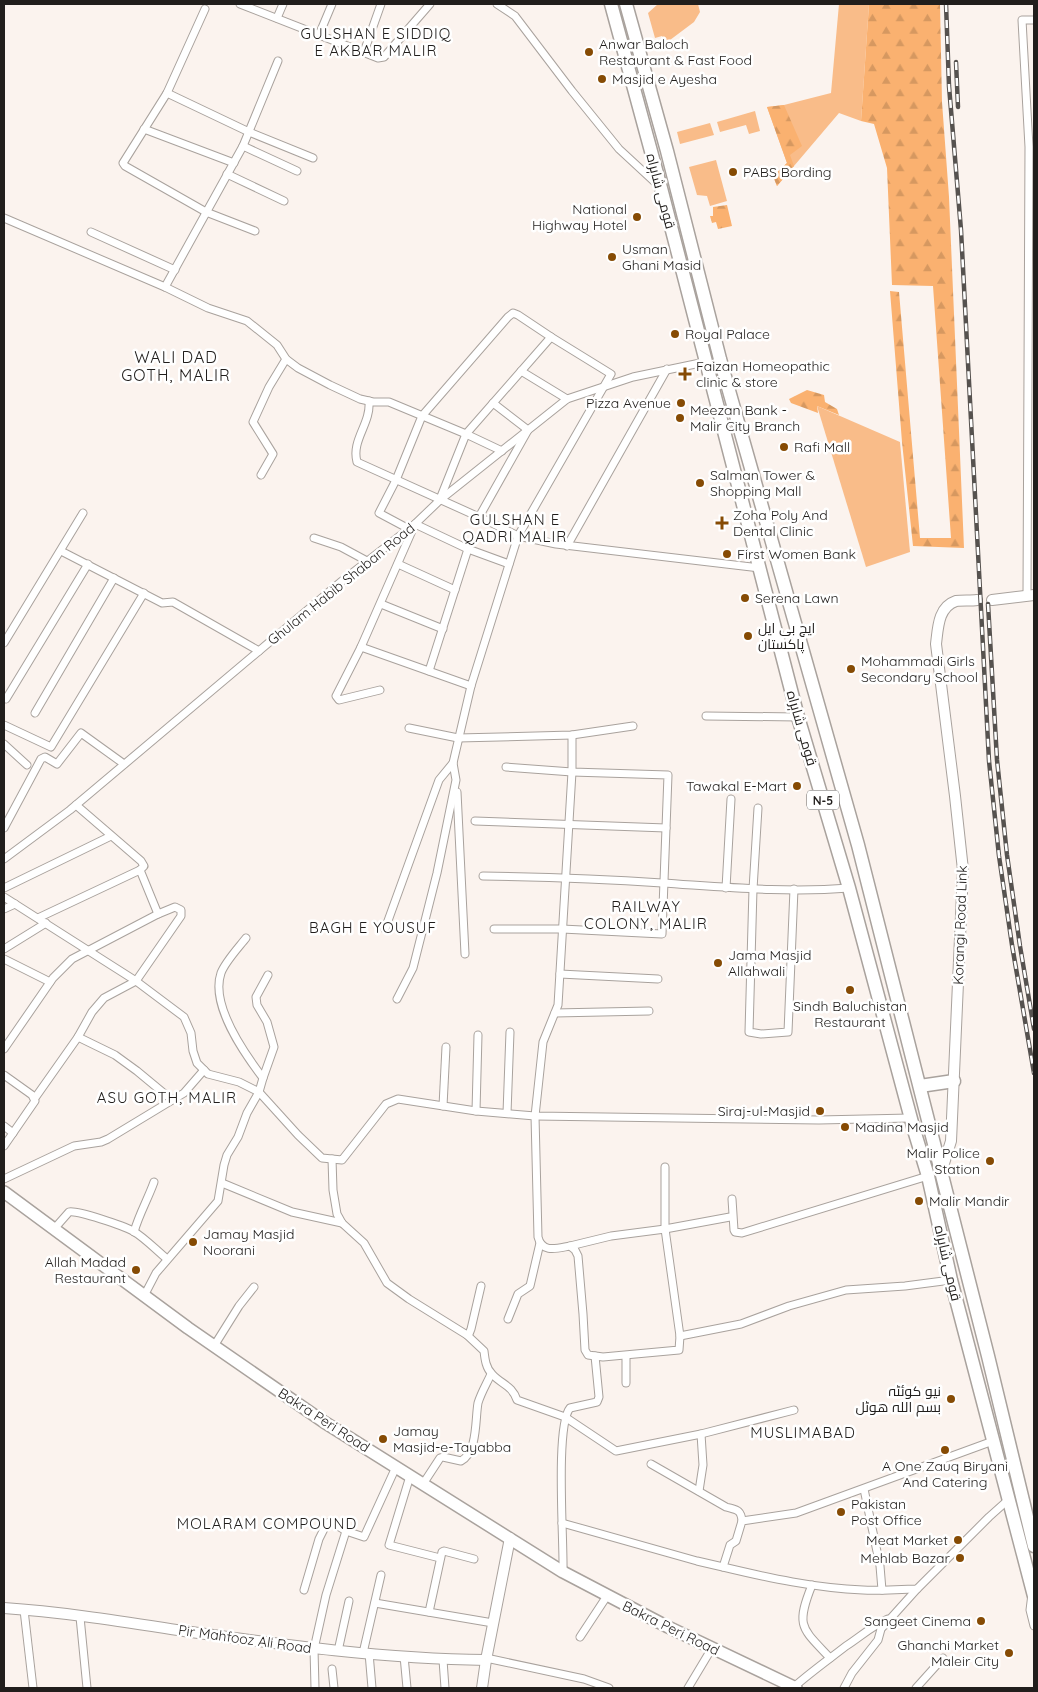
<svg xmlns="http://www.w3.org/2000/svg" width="1038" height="1692" viewBox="0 0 1038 1692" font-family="Quicksand,Cairo,sans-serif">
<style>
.grass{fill:#f9bc89}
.forest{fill:url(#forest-firs)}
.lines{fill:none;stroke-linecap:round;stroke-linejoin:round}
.street-casing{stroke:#a9a29d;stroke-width:9}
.secondary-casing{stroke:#a9a29d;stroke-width:12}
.primary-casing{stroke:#a9a29d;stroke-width:14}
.highway-casing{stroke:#a9a29d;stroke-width:15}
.street{stroke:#fff;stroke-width:7}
.secondary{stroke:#fff;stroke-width:10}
.primary{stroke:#fff;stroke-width:11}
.highway{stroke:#fff;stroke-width:12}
.rail-casing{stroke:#56524f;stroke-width:4.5}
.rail{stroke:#fff;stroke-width:2.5;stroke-dasharray:8;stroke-linecap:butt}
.poi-dot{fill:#864b04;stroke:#fff;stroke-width:2}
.labels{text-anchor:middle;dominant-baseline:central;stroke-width:5;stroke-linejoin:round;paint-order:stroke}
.shield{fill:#fff;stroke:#646260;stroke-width:1}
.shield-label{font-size:12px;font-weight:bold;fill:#211e1c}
.poi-label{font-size:14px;fill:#211e1c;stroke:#fff;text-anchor:start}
.street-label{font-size:14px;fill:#211e1c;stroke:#fff}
.neighbourhood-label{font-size:15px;letter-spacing:1px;fill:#211e1c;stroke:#fff}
.quarter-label{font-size:16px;letter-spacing:1px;fill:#211e1c;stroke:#fff}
</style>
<defs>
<pattern id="forest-firs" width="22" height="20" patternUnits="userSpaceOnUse" patternTransform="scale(1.25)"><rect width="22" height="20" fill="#fab170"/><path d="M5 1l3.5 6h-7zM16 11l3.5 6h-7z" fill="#d69860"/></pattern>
</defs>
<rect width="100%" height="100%" fill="#fbf3ee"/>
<g class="grass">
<polygon points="658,4 698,4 700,12 694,22 666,43 662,36 655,38 648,13"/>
<polygon points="839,4 869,4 861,121 839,113 777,186 773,176 787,163 767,107 784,105 831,93"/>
<polygon points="755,111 760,131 749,134 746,125 720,132 717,122"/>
<polygon points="710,123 714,135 680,144 677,132"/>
<polygon points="716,160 727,201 710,206 707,196 697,195 689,167"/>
<polygon points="817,406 900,442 910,552 866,567"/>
</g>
<g class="forest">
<polygon points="869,4 940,4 942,102 949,197 964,548 913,546 902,442 890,291 899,292 920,538 951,538 933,286 892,285 887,168 874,124 861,121"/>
<polygon points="784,105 802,146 790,155 794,166 777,186 773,176 787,163 767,107"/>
<polygon points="727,205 732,226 718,229 716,222 712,223 710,216 713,216 713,207"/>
<polygon points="807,390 824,395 825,402 837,409 839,415 817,406 818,413 791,403 789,399"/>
</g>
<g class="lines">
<defs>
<g id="street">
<polyline points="240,4 378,58 384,57 430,4"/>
<polyline points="497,4 515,16 572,91 619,149 659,186"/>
<polyline points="205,9 167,93 123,163 125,166 206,212 255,231"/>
<polyline points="277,18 283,4"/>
<polyline points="319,35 332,4"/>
<polyline points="364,52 381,4"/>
<polyline points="167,93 249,132 313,158"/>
<polyline points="144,129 234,163"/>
<polyline points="243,146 297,171"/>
<polyline points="227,174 284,201"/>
<polyline points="4,218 165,287 208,308 247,321 277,345 286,359 298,368 330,385 360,399 373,402 389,402 466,434 502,451"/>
<polyline points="91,232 175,270"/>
<polyline points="165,287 243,146 278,61"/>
<polyline points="521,371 567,399"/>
<path d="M369,401C371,424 351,440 357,462L490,522L518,536L556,544L760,568"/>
<polyline points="261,475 273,454 253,422 269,387 286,359"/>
<polyline points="440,499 466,434 551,337"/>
<polyline points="479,517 528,430 493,403"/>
<polyline points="314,538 341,547 367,561"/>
<polyline points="567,546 667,369"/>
<polyline points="61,551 162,603 173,602 259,651"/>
<polyline points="398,564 455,590"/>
<polyline points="1027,595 1029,147 1022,20 1034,20"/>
<polyline points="381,604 443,629"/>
<polyline points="4,643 83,513"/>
<polyline points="361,647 471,686"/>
<polyline points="429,671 468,549"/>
<polyline points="380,690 339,700 336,696 361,647 415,524 468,549 509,564"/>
<polyline points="6,699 88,564"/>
<polyline points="35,713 114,578"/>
<polyline points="706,716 798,717"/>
<polyline points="4,725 51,747 144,593"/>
<polyline points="409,728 458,738 572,735 633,726"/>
<polyline points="572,735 572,772 558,1005 543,1042 535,1116 819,1120 910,1118"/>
<polyline points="4,744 27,765"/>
<polyline points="457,792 465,954"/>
<polyline points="76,805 141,861 144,866 140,870 158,914"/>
<polyline points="758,808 753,889 749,1032 761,1034 788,1032 794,889"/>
<polyline points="475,821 666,828"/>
<polyline points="4,828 41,759 45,757 57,764 81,733 124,764"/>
<polyline points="4,859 70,810 342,581 415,524 440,500 567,399 633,377 705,362"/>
<path d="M483,876C543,877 602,879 662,883C725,887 786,893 849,888"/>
<polyline points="4,888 111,836"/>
<polyline points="726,888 731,799"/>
<path d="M4,897L136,981L184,1017L191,1033L193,1051L197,1063L208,1074L239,1082L259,1092L298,1135L322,1158L342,1160L386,1104L398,1099L476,1111L535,1116L538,1237C542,1254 558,1248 570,1246L575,1250L578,1256L583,1314L585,1350L588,1355L603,1357L679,1350L680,1336L665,1229V1167"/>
<polyline points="4,909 15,904"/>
<polyline points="38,918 140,870"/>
<polyline points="385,929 439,780 453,763"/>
<polyline points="494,929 562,929 662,934 668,775 572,772 506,767"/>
<polyline points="4,949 46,923"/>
<polyline points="4,959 50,982"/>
<polyline points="560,974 658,979"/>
<polyline points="397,999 413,968 437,873 456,780 453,763 471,686 518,536 611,374 551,337 518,315 513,313 508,317 422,416 396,480 379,513 409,529"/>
<polyline points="555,1013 649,1011"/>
<polyline points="78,1037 115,1055 137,1071 172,1100"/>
<polyline points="4,1049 53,978 72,959 158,914 175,907 181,910 181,916 136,981 104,998 92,1012 78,1037 35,1098"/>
<polyline points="4,1075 32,1095 35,1101 4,1146"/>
<polyline points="263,1078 274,1047 267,1022 257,1005 256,997 268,975"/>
<polyline points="443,1106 446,1047"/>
<polyline points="476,1111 478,1035"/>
<polyline points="507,1113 510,1032"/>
<polyline points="4,1126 13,1133"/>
<polyline points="332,1159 333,1190 337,1214 342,1223 364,1243 387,1283 409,1299 467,1335 469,1334 471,1329 481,1286"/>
<polyline points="4,1179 74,1146 101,1142 108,1139 184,1093 204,1070"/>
<polyline points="222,1183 292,1212 342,1223"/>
<polyline points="732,1199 734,1230 735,1232 742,1233 928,1176"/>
<path d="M54,1229L69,1212C77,1210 124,1226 133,1231C145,1238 156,1250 167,1259"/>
<path d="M134,1232C139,1214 148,1199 154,1182"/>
<polyline points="570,1246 611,1236 665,1229 730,1217"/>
<path d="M144,1296L156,1273L218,1201L224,1165L227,1155L238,1137L247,1113L259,1092L263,1078C244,1053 210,1005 221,973C225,962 239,947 246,938"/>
<polyline points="508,1319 518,1294 530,1286 540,1243"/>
<path d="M467,1335L484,1351C485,1360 486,1368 492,1374C502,1385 512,1385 517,1400L565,1417L616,1451L701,1434L794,1410"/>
<polyline points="680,1336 741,1324 789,1306 846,1290 905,1286 951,1280"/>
<polyline points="214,1346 239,1306 254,1287"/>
<polyline points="626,1383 626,1356"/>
<path d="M993,1441L796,1513L742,1521L736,1541L730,1545L723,1567C769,1578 815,1588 863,1590C881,1591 899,1589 917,1589L989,1517L1008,1500"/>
<path d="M651,1464L726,1507C736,1510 741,1509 742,1521"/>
<polyline points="410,1476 389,1545 440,1558"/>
<path d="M423,1484L440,1458L443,1457L461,1461C478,1452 475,1419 478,1403C481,1393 487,1383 491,1374"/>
<polyline points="864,1489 880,1566 882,1590"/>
<polyline points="699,1491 703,1465 701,1434"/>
<polyline points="562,1523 697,1561 723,1567"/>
<path d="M563,1572C564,1542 555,1426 570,1408L597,1402L599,1397L595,1356"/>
<path d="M812,1585C795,1627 802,1628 830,1658"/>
<polyline points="304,1590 319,1539 327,1523 331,1522 346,1531 364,1537 396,1467"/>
<polyline points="1032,1594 1030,1610 1034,1626"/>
<polyline points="375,1603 493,1623"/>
<polyline points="24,1610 33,1688"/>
<polyline points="429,1612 442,1552 444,1551 474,1559"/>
<polyline points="80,1617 87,1688"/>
<polyline points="580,1637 607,1596"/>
<polyline points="338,1651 349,1601"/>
<polyline points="363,1653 381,1575"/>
<polyline points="369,1653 372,1688"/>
<polyline points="404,1656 407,1688"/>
<polyline points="486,1658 584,1679 609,1688"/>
<polyline points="443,1660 445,1688"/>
<polyline points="332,1669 334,1688"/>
<path d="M794,1687C811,1672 828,1660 846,1646C860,1637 873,1625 888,1619"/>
<polyline points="315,1688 314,1649 326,1595 346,1531"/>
<polyline points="688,1688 712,1648"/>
<polyline points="844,1688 852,1673 878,1640 881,1629 917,1589"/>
<polyline points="916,1688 943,1658"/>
</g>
<g id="secondary">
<polyline points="992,600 1034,595"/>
<path d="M941,1173L951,1141L963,870L955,796L936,644C938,628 938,607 956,601C962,600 971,601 977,600"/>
<path d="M4,1608C64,1612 125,1622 184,1631C284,1645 385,1659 486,1660"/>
<polyline points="482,1688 486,1660 510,1538"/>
</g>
<polyline id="primary" points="4,1192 188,1328 324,1422 563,1572 668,1627 796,1688"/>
<g id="highway">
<polyline points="611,4 661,188 798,717 849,888 914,1130 928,1176 951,1280 1034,1596"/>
<polyline points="626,4 667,151 720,359 858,845 988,1356 1034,1546"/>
<polyline points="920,1086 954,1081"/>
</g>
</defs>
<use href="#street" class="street-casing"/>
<use href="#secondary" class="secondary-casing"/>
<use href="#primary" class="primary-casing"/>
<use href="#highway" class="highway-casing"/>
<use href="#street" class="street"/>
<use href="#secondary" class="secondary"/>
<use href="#primary" class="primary"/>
<use href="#highway" class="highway"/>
<defs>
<g id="rail">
<polyline points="946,4 949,86 961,230 989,761 999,856 1012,945 1034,1073"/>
<polyline points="956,62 958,107"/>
<polyline points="988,604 997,760 1007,855 1020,946 1034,1029"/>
</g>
</defs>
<use href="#rail" class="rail-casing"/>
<use href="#rail" class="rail"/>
</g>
<g class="poi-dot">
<circle cx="589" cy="52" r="5"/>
<circle cx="602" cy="79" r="5"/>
<circle cx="733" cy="172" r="5"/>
<circle cx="637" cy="217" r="5"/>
<circle cx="612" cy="257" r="5"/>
<circle cx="675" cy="334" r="5"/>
<path d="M682.5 366.5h5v5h5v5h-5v5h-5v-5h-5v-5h5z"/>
<circle cx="681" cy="403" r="5"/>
<circle cx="680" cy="418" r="5"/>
<circle cx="784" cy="447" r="5"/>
<circle cx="700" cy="483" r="5"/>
<path d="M719.5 515.5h5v5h5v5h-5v5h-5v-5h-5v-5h5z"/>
<circle cx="727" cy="554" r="5"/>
<circle cx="745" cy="598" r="5"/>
<circle cx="748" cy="636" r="5"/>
<circle cx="851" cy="669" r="5"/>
<circle cx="797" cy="786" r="5"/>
<circle cx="718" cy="963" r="5"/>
<circle cx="850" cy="990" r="5"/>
<circle cx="820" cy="1111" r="5"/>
<circle cx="845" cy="1127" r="5"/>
<circle cx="990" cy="1161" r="5"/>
<circle cx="919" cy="1201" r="5"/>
<circle cx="193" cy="1242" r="5"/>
<circle cx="136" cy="1270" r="5"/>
<circle cx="951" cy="1399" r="5"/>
<circle cx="383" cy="1439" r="5"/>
<circle cx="945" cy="1450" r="5"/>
<circle cx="841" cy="1512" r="5"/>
<circle cx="958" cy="1540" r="5"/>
<circle cx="960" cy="1558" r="5"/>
<circle cx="981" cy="1621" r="5"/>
<circle cx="1009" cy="1653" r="5"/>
</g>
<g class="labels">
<rect class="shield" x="807" y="790.5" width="32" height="19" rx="4"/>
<g class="shield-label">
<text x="823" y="800">N-5</text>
</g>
<g class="poi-label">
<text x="599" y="44">Anwar Baloch<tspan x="599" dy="16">Restaurant &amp; Fast Food</tspan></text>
<text x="612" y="79">Masjid e Ayesha</text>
<text x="743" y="172">PABS Bording</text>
<text x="627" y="209" text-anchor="end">National<tspan x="627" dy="16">Highway Hotel</tspan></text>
<text x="622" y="249">Usman<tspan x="622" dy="16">Ghani Masid</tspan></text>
<text x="685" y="334">Royal Palace</text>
<text x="696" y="366">Faizan Homeopathic<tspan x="696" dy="16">clinic &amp; store</tspan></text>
<text x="671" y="403" text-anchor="end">Pizza Avenue</text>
<text x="690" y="410">Meezan Bank -<tspan x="690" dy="16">Malir City Branch</tspan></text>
<text x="794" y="447">Rafi Mall</text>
<text x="710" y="475">Salman Tower &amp;<tspan x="710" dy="16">Shopping Mall</tspan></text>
<text x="733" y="515">Zoha Poly And<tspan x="733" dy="16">Dental Clinic</tspan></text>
<text x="737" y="554">First Women Bank</text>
<text x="755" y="598">Serena Lawn</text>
<text x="758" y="628">ایچ بی ایل<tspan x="758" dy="16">پاکستان</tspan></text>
<text x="861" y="661">Mohammadi Girls<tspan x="861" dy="16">Secondary School</tspan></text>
<text x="787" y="786" text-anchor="end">Tawakal E-Mart</text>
<text x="728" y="955">Jama Masjid<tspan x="728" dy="16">Allahwali</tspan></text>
<text x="850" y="1006" text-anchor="middle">Sindh Baluchistan<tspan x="850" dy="16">Restaurant</tspan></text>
<text x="810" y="1111" text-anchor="end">Siraj-ul-Masjid</text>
<text x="855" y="1127">Madina Masjid</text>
<text x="980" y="1153" text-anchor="end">Malir Police<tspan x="980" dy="16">Station</tspan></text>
<text x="929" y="1201">Malir Mandir</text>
<text x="203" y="1234">Jamay Masjid<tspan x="203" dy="16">Noorani</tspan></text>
<text x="126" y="1262" text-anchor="end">Allah Madad<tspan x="126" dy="16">Restaurant</tspan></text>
<text x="941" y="1391" text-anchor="end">نیو کوئٹہ<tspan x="941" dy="16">بسم اللہ ھوٹل</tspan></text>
<text x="393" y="1431">Jamay<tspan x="393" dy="16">Masjid-e-Tayabba</tspan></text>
<text x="945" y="1466" text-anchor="middle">A One Zauq Biryani<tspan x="945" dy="16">And Catering</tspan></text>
<text x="851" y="1504">Pakistan<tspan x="851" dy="16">Post Office</tspan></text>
<text x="948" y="1540" text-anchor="end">Meat Market</text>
<text x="950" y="1558" text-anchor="end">Mehlab Bazar</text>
<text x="971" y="1621" text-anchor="end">Sangeet Cinema</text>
<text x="999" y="1645" text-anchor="end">Ghanchi Market<tspan x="999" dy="16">Maleir City</tspan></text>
</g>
<g class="street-label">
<text transform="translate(661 191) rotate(75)">قومی شاہراہ</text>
<text transform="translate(341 584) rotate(-39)">Ghulam Habib Shaban Road</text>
<text transform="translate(802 728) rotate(74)">قومی شاہراہ</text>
<text transform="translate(960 925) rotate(-88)">Korangi Road Link</text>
<text transform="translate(948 1263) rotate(77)">قومی شاہراہ</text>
<text transform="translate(324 1420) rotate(33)">Bakra Peri Road</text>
<text transform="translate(671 1628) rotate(26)">Bakra Peri Road</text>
<text transform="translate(245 1639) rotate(8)">Pir Mahfooz Ali Road</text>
</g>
<g class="neighbourhood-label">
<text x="376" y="33">GULSHAN E SIDDIQ<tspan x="376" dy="17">E AKBAR MALIR</tspan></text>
<text x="515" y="519">GULSHAN E<tspan x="515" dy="17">QADRI MALIR</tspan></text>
<text x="646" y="906">RAILWAY<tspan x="646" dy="17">COLONY, MALIR</tspan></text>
<text x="373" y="927">BAGH E YOUSUF</text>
<text x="167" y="1097">ASU GOTH, MALIR</text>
<text x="803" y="1432">MUSLIMABAD</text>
<text x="267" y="1523">MOLARAM COMPOUND</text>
</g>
<g class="quarter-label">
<text x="176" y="357">WALI DAD<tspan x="176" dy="18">GOTH, MALIR</tspan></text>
</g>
</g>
<rect width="1038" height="1692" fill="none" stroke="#211e1c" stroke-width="10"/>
</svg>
